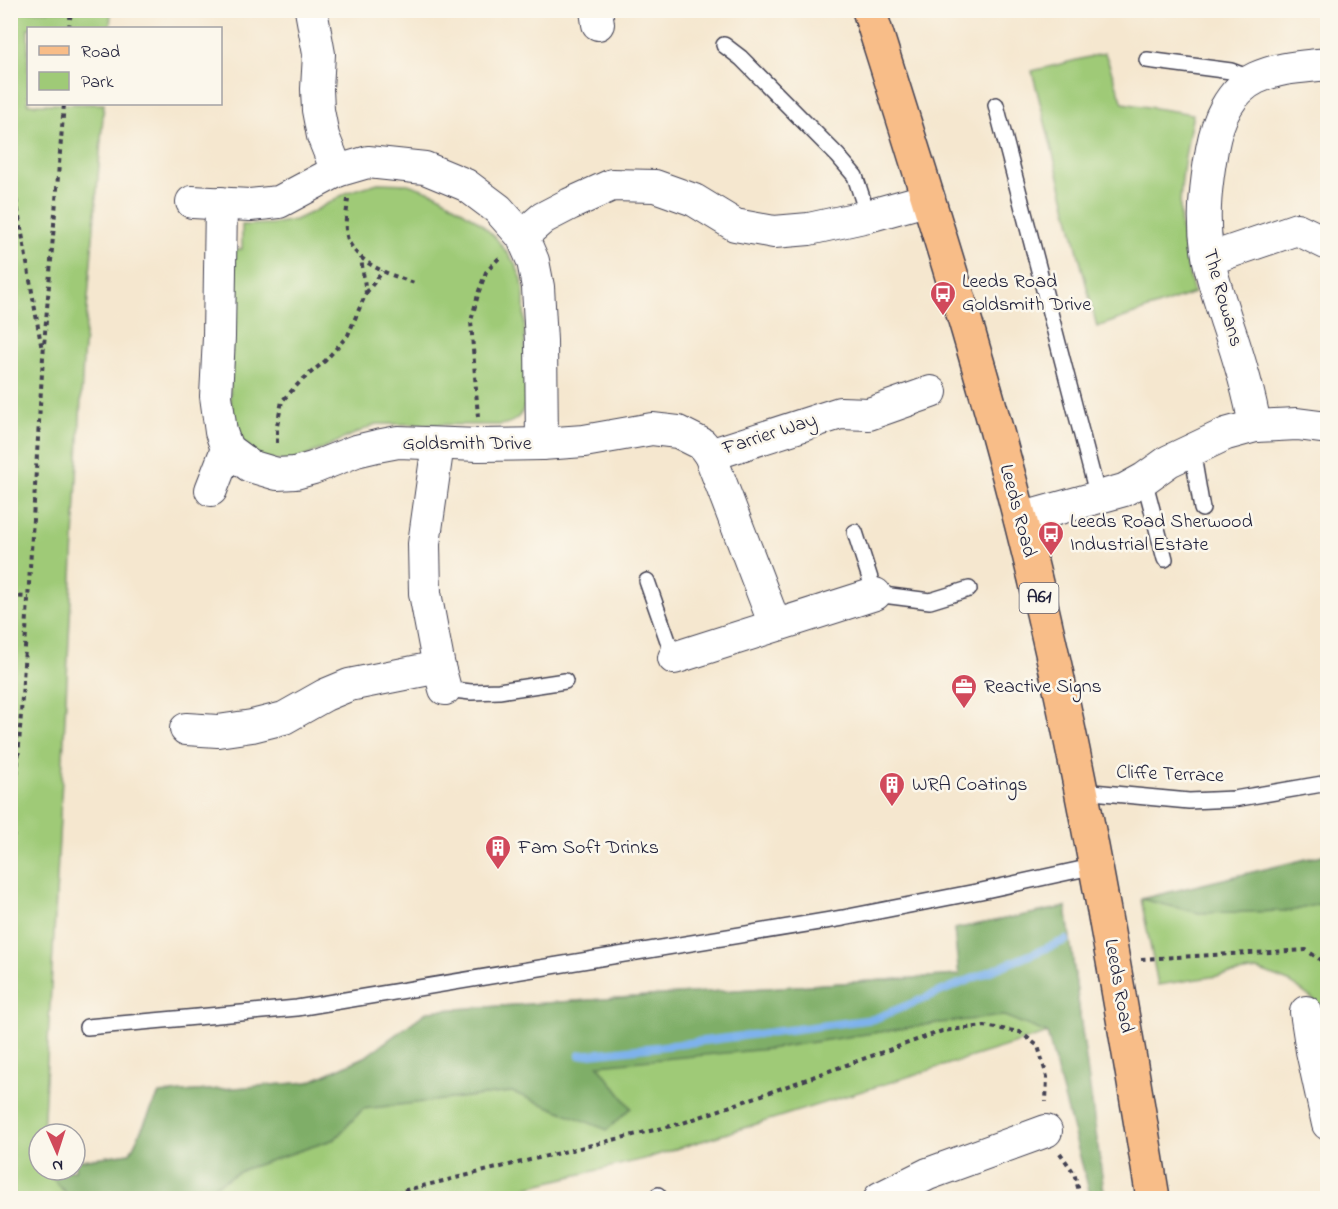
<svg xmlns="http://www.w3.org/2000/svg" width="1338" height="1209" viewBox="0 0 1338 1209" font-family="'Indie Flower',sans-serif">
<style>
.green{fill:#9fca77;stroke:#607659;stroke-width:1.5}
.forest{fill:#7fae68;stroke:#506852;stroke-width:1.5}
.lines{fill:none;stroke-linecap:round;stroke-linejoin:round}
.stream{stroke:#7eb2ec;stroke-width:8}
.lane-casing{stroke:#424051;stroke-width:18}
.street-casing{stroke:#424051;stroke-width:34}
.primary-casing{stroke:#424051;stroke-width:36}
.path{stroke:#424051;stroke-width:4;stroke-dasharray:4.5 4.5;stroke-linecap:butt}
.lane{stroke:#fff;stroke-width:15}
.street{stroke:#fff;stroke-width:32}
.primary{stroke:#f8bd88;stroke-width:33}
.labels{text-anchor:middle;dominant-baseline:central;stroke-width:5;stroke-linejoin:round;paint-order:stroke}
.shield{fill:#fbf7ec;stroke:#636270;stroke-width:1.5}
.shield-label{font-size:18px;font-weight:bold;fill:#22223b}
.poi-label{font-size:20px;fill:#22223b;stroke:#fbf7ec;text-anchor:start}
.street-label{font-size:20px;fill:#22223b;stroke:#fbf7ec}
</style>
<rect width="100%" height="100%" fill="#fbf7ec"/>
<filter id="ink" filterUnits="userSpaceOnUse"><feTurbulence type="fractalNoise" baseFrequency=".0167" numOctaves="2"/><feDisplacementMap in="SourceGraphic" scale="12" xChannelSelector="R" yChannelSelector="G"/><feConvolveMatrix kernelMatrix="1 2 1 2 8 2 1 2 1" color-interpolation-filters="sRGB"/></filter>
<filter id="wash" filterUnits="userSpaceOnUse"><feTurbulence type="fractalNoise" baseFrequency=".008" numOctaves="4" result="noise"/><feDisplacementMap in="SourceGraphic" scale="24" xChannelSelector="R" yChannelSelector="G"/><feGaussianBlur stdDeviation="1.35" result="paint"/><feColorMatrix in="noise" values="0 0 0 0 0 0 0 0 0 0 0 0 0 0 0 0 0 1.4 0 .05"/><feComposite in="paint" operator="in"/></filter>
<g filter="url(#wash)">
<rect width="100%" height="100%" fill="#f5e7cf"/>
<g class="green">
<polygon points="10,11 111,11 110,28 28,28 28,104 104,104 83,359 57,878 43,1134 39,1134 39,1170 75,1170 75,1161 130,1153 159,1094 309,1082 365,1057 428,1011 959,975 954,929 1066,907 1081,1023 644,1159 482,1198 11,1198"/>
<path d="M1105,53L1123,103L1193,114C1187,144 1181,175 1180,206C1180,235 1186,265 1194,293L1097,327L1032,71Z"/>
<path d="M378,183L408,184L437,194L478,221L496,238L514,262L522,279L524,296L526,402C522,416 515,423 500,425L376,424L304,457L290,462L260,458L238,437L230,398L234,250L242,249V225L272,224L295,220L316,210L348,192Z"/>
<polygon points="1327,854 1327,1010 1291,983 1258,970 1158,985 1141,899"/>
</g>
<g class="forest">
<polygon points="1327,854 1327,902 1292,911 1199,913 1141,899"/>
<polygon points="1066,907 1081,1023 1105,1198 1091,1198 1047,1033 1004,1016 939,1023 768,1049 598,1065 631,1108 607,1130 512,1092 363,1109 335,1139 245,1169 192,1198 70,1198 45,1170 75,1170 75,1161 130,1153 159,1094 309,1082 365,1057 428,1011 959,975 954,929"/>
</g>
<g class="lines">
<polyline class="stream" points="580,1055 657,1047 874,1019 1066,940"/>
</g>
</g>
<g filter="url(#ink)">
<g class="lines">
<defs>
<g id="lane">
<polyline points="724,45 741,58 838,156 855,176 868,216"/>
<polyline points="1147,60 1231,71 1242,75 1249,83"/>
<polyline points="996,105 1098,497"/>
<polyline points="1192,450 1202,509"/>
<polyline points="1144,479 1165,559"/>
<polyline points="855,532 875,594 930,601 969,589"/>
<polyline points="647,581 674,658"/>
<polyline points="445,689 471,692 499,691 565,681"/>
<polyline points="1082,791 1189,801 1234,799 1328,783"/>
<polyline points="87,1027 297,1008 843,918 981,891 1096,866"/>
<polyline points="658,1195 659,1198"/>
</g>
<g id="street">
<polyline points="311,10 319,54 317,89 318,110 323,136 337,171"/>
<polyline points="596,10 598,24"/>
<polyline points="192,202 250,205 279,202 337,171 368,162 425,168 466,185 498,209 522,236 533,261 538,287 541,341 542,444"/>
<polyline points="221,203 219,337 216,396 221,432 227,449 250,466 277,474 295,473 313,468 356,451 377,446 398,442 479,445 542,444 584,441 652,429 678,432 702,444 710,455 840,413 869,414 931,392"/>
<polyline points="522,236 543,218 570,204 612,185 655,186 694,200 735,225 774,232 809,229 868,216 929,199"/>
<polyline points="1209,259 1297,229 1328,244"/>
<path d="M1255,426C1249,390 1238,355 1226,320C1219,297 1210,274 1207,249C1202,216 1206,183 1212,149C1217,122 1229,91 1256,78C1280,67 1302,67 1328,64"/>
<polyline points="438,444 424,544 425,593 439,667 445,689"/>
<polyline points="710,455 775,625"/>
<polyline points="211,490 227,449"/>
<polyline points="1020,519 1124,490 1144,479 1169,461 1226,434 1255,426 1297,424 1328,428"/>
<polyline points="674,658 875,594"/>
<polyline points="186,729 218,731 252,726 284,718 325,695 349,685 439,667"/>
<polyline points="1306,1012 1312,1051 1328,1124"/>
<polyline points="880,1198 928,1174 1046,1131"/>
</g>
<path id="primary" d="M869,10C932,210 996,409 1043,613C1088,807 1121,1002 1153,1198"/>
</defs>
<use href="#lane" class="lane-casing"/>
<use href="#street" class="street-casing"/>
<use href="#primary" class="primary-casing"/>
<g class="path">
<polyline points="69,28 71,10"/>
<polyline points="10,164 42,350"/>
<path d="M348,199C347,212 343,229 349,242C362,267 392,275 417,284"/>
<polyline points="366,293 383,271"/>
<polyline points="478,417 471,321 479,291 486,272 501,256"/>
<polyline points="277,443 277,426 282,401 301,381 325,361 348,335 366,293 361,258"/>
<polyline points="10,596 29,597"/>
<polyline points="10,891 43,357 64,104"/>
<polyline points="1141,959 1306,950 1328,965"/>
<polyline points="1060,1153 1074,1173 1081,1198"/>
<polyline points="378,1198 406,1190 683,1123 942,1031 984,1026 1020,1032 1038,1046 1047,1077 1046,1102"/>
</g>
<use href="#lane" class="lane"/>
<use href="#street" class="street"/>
<use href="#primary" class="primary"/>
</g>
</g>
<defs>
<symbol id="bus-pin" viewBox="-11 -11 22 30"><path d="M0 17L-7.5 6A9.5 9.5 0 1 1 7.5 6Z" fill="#d1495b" stroke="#fbf7ec"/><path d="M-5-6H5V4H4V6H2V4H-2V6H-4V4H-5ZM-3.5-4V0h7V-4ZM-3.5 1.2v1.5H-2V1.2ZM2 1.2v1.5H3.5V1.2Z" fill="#fff"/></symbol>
<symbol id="office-pin" viewBox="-11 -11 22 30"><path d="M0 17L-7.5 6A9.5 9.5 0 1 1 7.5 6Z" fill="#d1495b" stroke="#fbf7ec"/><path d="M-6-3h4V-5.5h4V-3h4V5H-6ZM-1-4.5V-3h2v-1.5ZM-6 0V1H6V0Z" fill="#fff"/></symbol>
<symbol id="building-pin" viewBox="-11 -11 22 30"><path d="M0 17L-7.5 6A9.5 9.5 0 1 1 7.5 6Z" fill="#d1495b" stroke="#fbf7ec"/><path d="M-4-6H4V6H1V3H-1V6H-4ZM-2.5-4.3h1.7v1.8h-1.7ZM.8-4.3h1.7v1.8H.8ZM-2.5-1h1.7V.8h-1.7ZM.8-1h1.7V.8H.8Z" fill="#fff"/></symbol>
</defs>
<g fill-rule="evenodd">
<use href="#bus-pin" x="928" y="279" width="30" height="40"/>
<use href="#bus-pin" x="1036" y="519" width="30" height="40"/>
<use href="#office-pin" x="949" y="672" width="30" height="40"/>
<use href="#building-pin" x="877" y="770" width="30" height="40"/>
<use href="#building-pin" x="483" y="833" width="30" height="40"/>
</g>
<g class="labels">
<rect class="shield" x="1019.5" y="583" width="39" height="30" rx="4.5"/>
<g class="shield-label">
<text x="1039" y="598">A61</text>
</g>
<g class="poi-label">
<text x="962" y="282">Leeds Road<tspan x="962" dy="23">Goldsmith Drive</tspan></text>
<text x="1070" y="522">Leeds Road Sherwood<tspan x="1070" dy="23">Industrial Estate</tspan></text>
<text x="984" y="687">Reactive Signs</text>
<text x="912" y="785">WRA Coatings</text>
<text x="518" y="848">Fam Soft Drinks</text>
</g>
<g class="street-label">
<text transform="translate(1222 298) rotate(74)">The Rowans</text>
<text transform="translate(770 435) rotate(-18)">Farrier Way</text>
<text x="467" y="444">Goldsmith Drive</text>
<text transform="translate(1017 511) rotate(75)">Leeds Road</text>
<text transform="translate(1170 775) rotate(2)">Cliffe Terrace</text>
<text transform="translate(1118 986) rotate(80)">Leeds Road</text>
</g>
</g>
<rect width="1338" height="1209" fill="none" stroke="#fbf7ec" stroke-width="36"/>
<rect x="27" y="27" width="195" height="78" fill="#fbf7ec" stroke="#a4a2a5" stroke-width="1.5"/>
<rect x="39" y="46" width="30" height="9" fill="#f8bd88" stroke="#a4a2a5" stroke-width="1.5"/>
<text x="81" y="57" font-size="18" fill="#22223b">Road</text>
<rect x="39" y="72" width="30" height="18" fill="#9fca77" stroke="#a4a2a5" stroke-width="1.5"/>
<text x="81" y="87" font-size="18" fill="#22223b">Park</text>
<g transform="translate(57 1152) rotate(177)"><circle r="28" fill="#fbf7ec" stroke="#a4a2a5" stroke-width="1.5"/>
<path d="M0-4.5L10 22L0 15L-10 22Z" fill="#d1495b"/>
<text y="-9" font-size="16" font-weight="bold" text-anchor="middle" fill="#22223b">N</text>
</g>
</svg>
